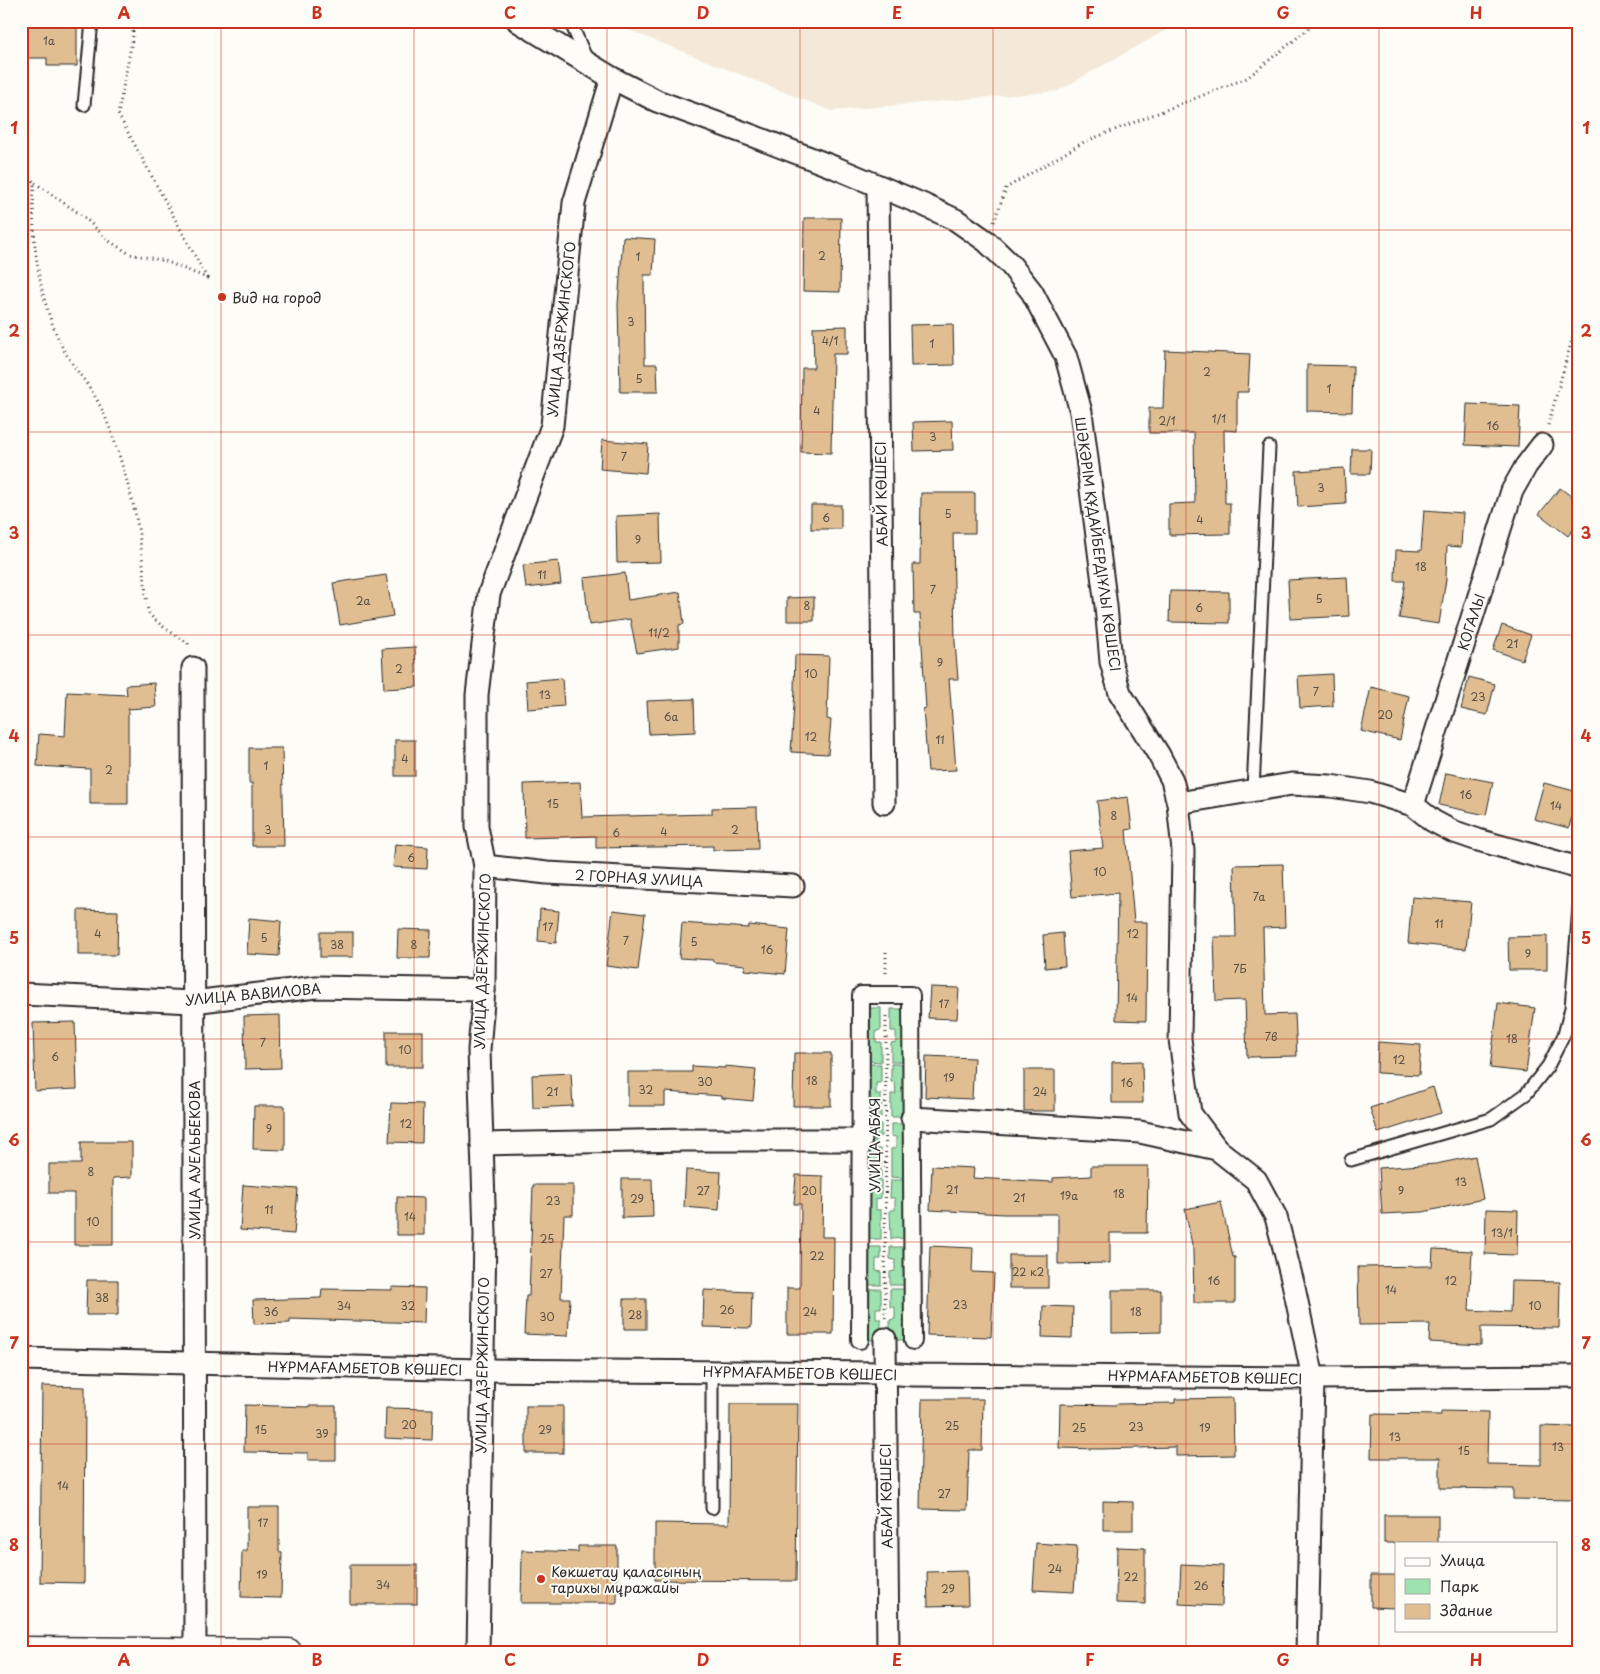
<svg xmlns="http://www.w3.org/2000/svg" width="1600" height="1674" viewBox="0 0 1600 1674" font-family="'Playpen Sans',sans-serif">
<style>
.built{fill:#f4e9d9}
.green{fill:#9de2af;stroke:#64866d}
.building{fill:#e0be92;stroke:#2b2b2b}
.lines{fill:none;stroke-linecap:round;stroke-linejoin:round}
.service-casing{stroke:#2b2b2b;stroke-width:15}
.pedestrian-casing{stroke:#2b2b2b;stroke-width:20}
.minor-casing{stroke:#2b2b2b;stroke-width:25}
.tertiary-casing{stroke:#2b2b2b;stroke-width:31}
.path{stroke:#2b2b2b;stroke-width:3;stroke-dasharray:1 4;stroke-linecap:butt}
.service{stroke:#fdfcf7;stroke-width:11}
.pedestrian{stroke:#fdfcf7;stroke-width:16}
.minor{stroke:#fdfcf7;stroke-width:21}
.tertiary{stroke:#fdfcf7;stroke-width:28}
.grid{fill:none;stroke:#c8321e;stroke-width:1;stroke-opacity:0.55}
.poi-dot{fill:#c8321e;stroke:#fdfcf7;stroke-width:2}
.labels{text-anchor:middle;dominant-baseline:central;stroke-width:4;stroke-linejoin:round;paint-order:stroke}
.number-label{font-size:11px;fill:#585045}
.poi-label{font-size:14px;fill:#2b2b2b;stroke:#fdfcf7;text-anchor:start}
.street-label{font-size:14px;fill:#2b2b2b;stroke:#fdfcf7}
.neatline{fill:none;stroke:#c8321e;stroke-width:2}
.grid-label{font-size:16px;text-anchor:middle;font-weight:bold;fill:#c8321e}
</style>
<rect width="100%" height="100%" fill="#fdfcf7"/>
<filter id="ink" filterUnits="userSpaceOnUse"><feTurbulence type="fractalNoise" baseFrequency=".02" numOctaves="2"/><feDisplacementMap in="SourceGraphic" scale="10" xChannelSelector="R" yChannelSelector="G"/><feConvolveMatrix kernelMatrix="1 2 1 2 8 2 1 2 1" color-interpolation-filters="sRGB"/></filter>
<g filter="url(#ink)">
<polygon class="built" points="606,21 1182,21 1058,91 832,111"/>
<g class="green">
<polygon points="867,1008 881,1008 881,1030 876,1031 876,1042 881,1042 881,1062 867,1061"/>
<polygon points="891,1009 905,1009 905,1062 891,1062 891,1043 896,1042 896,1031 891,1031"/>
<polygon points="867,1064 881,1064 881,1083 876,1083 876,1094 881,1094 881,1117 867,1117"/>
<polygon points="891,1064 905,1064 905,1117 891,1117 891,1094 896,1094 895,1082 891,1082"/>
<polygon points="867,1124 881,1124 881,1136 876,1136 876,1149 881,1149 881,1177 867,1177"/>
<polygon points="891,1124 905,1124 904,1178 891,1177 891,1149 896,1148 896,1137 891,1136"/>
<polygon points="867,1179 881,1179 881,1198 876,1199 876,1210 881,1210 881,1239 867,1239"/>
<polygon points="891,1180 904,1180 904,1238 891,1239 890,1210 895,1210 895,1198 890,1198"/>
<polygon points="867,1247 881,1247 881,1259 876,1259 876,1271 881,1272 881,1285 867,1285"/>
<polygon points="890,1247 904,1247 904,1285 890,1285 890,1272 895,1271 895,1260 890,1259"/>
<polygon points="867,1289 881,1289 881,1308 876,1308 876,1319 881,1319 881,1340 867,1340"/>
<polygon points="890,1289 904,1289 904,1340 890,1340 890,1320 895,1319 895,1307 890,1307"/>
</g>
<g class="building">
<polygon points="21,21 77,21 77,66 47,66 47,58 21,58"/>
<polygon points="804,218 841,218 840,292 803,291"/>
<polygon points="623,237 655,239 653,275 644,275 645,364 657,364 658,392 620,392 618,305"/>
<polygon points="953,324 954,365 911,366 910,325"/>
<polygon points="847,326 847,354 833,354 831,453 801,452 802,368 814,368 813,327"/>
<polygon points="1165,350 1250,354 1248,392 1237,392 1237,431 1224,430 1225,503 1230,503 1230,534 1169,535 1169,504 1195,503 1194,433 1149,433 1149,408 1163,408"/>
<polygon points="1307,365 1353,366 1352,412 1307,411"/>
<polygon points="1467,404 1520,406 1518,447 1465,445"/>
<polygon points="952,421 953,450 914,451 913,422"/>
<polygon points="602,440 648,444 646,473 600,469"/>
<polygon points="1352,449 1371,449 1370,474 1351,474"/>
<polygon points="1344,468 1346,504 1298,507 1296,471"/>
<polygon points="1560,488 1579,502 1579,521 1568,536 1539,514"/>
<polygon points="921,493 975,493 975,533 953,533 955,642 958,679 949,679 956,770 928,771 923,709 926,708 920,614 914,614 913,564 920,564"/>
<rect x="811" y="505" width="30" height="24"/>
<polygon points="1424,510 1463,513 1461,547 1447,546 1446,579 1439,624 1399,618 1405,581 1395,581 1396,550 1421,551"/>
<polygon points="660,514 661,562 617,563 616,516"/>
<polygon points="558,561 561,584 526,588 523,565"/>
<polygon points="625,573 628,600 680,592 684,624 679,625 679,647 637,653 630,619 589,625 584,578"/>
<polygon points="386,575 393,616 340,625 333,583"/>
<polygon points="1347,577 1349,616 1290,619 1288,580"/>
<polygon points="1170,591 1229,592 1229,623 1169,622"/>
<polygon points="814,597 814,621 787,621 787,598"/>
<polygon points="1502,625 1531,635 1522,660 1493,650"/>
<polygon points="415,647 417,687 384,689 382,649"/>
<polygon points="795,655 829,656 827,719 831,720 828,754 791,752 795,690 794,690"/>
<polygon points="1332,674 1333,706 1300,708 1298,676"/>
<polygon points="1469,677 1495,684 1487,715 1461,709"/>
<polygon points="562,678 564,706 528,709 526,681"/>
<polygon points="154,683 156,707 128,709 128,804 90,804 90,769 37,766 39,734 65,736 67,692 127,695 126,685"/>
<polygon points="1371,687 1409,696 1400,740 1361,731"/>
<polygon points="694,699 695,732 649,734 647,701"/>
<rect x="395" y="740" width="20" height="36"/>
<polygon points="249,748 282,748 284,846 252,846 252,783 249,783"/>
<polygon points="1446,773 1493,782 1486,815 1439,805"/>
<polygon points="580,782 582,817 712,814 712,808 757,807 758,849 713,850 713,846 596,848 596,836 525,838 524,784"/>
<polygon points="1544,783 1578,792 1569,828 1534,819"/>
<polygon points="1128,797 1132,829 1126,830 1134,922 1147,922 1146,1021 1116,1020 1118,893 1072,897 1068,851 1103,848 1097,801"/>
<polygon points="395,844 428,847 427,869 393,867"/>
<polygon points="1283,864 1285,927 1263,928 1265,1015 1295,1014 1297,1056 1247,1057 1245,1000 1216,1001 1214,937 1236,937 1234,865"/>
<polygon points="1412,897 1471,902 1466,949 1408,943"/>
<polygon points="540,909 559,911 556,943 538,941"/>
<polygon points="78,910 118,911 117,955 78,955"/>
<polygon points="613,910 645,914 638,970 606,966"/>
<polygon points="249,918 281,921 279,956 247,954"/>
<polygon points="682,923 748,928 749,925 789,929 785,974 744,970 745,965 713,962 713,960 679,958"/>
<polygon points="398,929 431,930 430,958 397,958"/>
<rect x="320" y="932" width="33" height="25"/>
<polygon points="1063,933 1065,966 1045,968 1043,935"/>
<polygon points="1547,936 1547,970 1509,970 1508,937"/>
<polygon points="930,987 959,988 957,1019 928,1018"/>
<polygon points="1498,1003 1535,1008 1526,1072 1490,1068"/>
<polygon points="280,1015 281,1068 245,1069 244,1016"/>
<polygon points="75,1022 77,1089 35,1091 33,1023"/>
<rect x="386" y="1031" width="37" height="36"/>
<polygon points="1378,1042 1421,1045 1419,1075 1377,1073"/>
<polygon points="794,1053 831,1053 831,1106 793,1106"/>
<polygon points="926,1056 974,1058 972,1099 925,1097"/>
<polygon points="1142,1061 1143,1103 1112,1103 1112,1062"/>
<polygon points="692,1066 725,1068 725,1066 756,1069 753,1101 722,1098 722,1096 665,1092 665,1106 628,1106 628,1072 692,1072"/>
<rect x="1024" y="1070" width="31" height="41"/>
<polygon points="571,1073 573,1106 533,1108 532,1075"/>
<polygon points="1433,1087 1441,1113 1378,1133 1370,1108"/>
<polygon points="391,1103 423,1104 422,1143 389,1142"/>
<polygon points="254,1106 285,1106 285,1150 253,1149"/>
<polygon points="81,1142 132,1142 132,1177 113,1178 113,1245 74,1245 74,1193 49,1193 49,1164 81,1164"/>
<polygon points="1475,1156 1483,1199 1423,1212 1382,1214 1379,1168 1436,1164"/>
<polygon points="932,1166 974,1168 973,1178 1053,1182 1053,1178 1091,1176 1091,1166 1148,1166 1147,1233 1110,1233 1110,1263 1058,1264 1058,1214 1004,1214 930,1210"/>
<polygon points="686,1170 721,1172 719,1210 684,1207"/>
<polygon points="796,1175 823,1176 822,1237 834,1237 833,1334 787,1334 787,1288 800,1288 801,1204 794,1204"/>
<polygon points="622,1179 652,1179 653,1217 622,1218"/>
<polygon points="243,1185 298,1189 294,1234 240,1230"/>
<polygon points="533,1185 573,1185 573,1215 564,1215 561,1298 570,1298 568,1336 524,1334 526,1296 529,1296"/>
<polygon points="397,1197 424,1198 424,1235 397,1235"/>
<polygon points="1221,1202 1233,1257 1235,1257 1235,1303 1194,1303 1193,1250 1185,1209"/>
<polygon points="1486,1209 1518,1210 1517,1255 1485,1254"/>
<polygon points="930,1246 973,1248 972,1272 994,1273 991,1337 927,1335"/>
<polygon points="1433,1249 1472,1251 1469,1310 1510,1312 1511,1281 1560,1282 1559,1328 1481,1327 1481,1345 1429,1342 1430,1324 1359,1325 1358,1267 1432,1266"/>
<rect x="1009" y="1255" width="39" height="33"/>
<polygon points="87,1280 118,1280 118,1315 86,1315"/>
<polygon points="392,1287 425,1288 424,1323 290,1319 290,1323 254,1324 253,1300 321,1298 322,1289 392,1290"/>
<polygon points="704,1290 752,1292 751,1328 703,1327"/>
<polygon points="1112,1290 1161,1290 1161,1332 1112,1333"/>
<rect x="624" y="1299" width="22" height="30"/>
<polygon points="1043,1306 1073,1307 1072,1338 1042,1337"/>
<polygon points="42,1386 85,1387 84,1583 40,1582"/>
<polygon points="1233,1398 1234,1455 1176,1456 1176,1447 1099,1449 1059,1448 1060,1404 1116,1405 1116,1404 1175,1403 1175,1399"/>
<polygon points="922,1399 983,1399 982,1450 969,1450 967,1510 920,1509"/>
<polygon points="730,1404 798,1404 796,1581 655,1580 655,1523 729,1524"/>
<polygon points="245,1405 308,1407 308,1406 336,1406 336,1460 308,1460 308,1453 244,1452"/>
<rect x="526" y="1406" width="37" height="47"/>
<polygon points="386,1408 433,1409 432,1440 385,1438"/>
<polygon points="1441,1411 1488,1412 1487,1464 1541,1465 1541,1426 1575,1427 1574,1500 1513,1499 1513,1489 1440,1488 1440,1458 1371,1458 1372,1414 1441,1415"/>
<polygon points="1103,1501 1133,1502 1133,1530 1103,1530"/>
<polygon points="247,1507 279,1507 279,1552 282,1552 281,1598 241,1597 242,1551 247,1551"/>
<rect x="1384" y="1515" width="54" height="28"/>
<polygon points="1036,1543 1077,1546 1074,1592 1033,1590"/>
<polygon points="578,1546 617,1546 617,1603 521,1603 522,1550 578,1552"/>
<polygon points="1117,1547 1145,1548 1145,1604 1116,1603"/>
<polygon points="1181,1564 1223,1566 1222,1606 1179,1604"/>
<rect x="350" y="1565" width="67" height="39"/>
<polygon points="967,1571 968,1605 928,1606 927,1572"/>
<polygon points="1371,1575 1396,1575 1396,1608 1371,1607"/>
</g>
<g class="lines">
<defs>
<g id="service">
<polyline points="570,21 587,60"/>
<polyline points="84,105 92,21"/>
<polyline points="1253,790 1269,447"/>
<polyline points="1351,1160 1491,1119 1526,1094 1548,1066 1564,1035 1571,1008 1579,907"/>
<polyline points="712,1372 712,1508"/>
</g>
<polyline id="pedestrian" points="860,1340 861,995 911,995 913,1341"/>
<g id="minor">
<polyline points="518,21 612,78 657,101 753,136 836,168 924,205 956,220 986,241 1010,264 1032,292 1066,357 1081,412 1106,606 1111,662 1120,693 1159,755 1172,780 1178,803 1183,851 1180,1039 1190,1113 1217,1149 1256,1180 1276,1217 1293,1283 1313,1378 1307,1653"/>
<polyline points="878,186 884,803"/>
<polyline points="193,668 195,1651"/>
<polyline points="1178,803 1292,784 1330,786 1370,792 1413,805 1433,821 1452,831 1478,840 1579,868"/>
<polyline points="1413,805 1512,491 1526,466 1542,445"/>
<polyline points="485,866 547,873 793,886"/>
<polyline points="21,994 193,1002 316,987 484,990"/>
<polyline points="912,1118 1140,1132 1217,1149"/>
<polyline points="482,1144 686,1140 861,1140"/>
<polyline points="885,1339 888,1653"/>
<polyline points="21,1359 482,1370 885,1373 913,1375 1313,1378 1579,1376"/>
<polyline points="478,1653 485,1234 479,1050 484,990 485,866 477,827 477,695 489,594 552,426 574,203 612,78"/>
</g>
<polyline id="tertiary" points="21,1651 288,1653"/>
</defs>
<use href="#service" class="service-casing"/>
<use href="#pedestrian" class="pedestrian-casing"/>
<use href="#minor" class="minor-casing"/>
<use href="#tertiary" class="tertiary-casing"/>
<g class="path">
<path d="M21,171L34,182C31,235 37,294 60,342C69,363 86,380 97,400C113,430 122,464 131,496C139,525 142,554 145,583C146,590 146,607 149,613C155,623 178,637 188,643L189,648"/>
<polyline points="35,183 83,216 109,241 130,254 165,261 207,278 118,114 133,35 133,21"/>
<polyline points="994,222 1006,188 1084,142 1247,78 1318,21"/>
<polyline points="1548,425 1573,336 1579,261"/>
<polyline points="886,952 886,976"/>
<polyline points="885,1318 886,1015"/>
</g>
<use href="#service" class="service"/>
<use href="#pedestrian" class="pedestrian"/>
<use href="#minor" class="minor"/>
<use href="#tertiary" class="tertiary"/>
</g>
</g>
<path class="grid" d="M221,21V1653M414,21V1653M607,21V1653M800,21V1653M993,21V1653M1186,21V1653M1379,21V1653M21,230H1579M21,432H1579M21,635H1579M21,837H1579M21,1039H1579M21,1242H1579M21,1444H1579"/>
<g class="poi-dot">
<circle cx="222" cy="297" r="5"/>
<circle cx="541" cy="1579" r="5"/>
</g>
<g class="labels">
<g class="number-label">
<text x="49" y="40">1а</text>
<text x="822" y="255">2</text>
<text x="638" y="256">1</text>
<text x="631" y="321">3</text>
<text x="830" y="340">4/1</text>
<text x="932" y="343">1</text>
<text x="1207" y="371">2</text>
<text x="639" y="378">5</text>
<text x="1329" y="388">1</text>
<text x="817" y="410">4</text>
<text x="1219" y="418">1/1</text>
<text x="1167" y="420">2/1</text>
<text x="1493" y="425">16</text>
<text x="933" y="436">3</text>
<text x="624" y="456">7</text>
<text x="1321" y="487">3</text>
<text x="948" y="513">5</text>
<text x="826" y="517">6</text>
<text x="1200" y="519">4</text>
<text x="638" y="539">9</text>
<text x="1421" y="566">18</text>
<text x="542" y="574">11</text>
<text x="933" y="589">7</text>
<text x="1319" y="598">5</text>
<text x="363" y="600">2а</text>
<text x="807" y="605">8</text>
<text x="1199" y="607">6</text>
<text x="659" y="632">11/2</text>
<text x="1512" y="643">21</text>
<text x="940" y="662">9</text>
<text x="399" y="668">2</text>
<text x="811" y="673">10</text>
<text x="1316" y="691">7</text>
<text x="545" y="694">13</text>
<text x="1478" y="696">23</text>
<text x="1385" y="714">20</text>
<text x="671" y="716">6а</text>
<text x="811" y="736">12</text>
<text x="940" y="739">11</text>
<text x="405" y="758">4</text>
<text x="266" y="765">1</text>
<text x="109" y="769">2</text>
<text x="1466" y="794">16</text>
<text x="553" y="803">15</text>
<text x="1556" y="805">14</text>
<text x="1114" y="815">8</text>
<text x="268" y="829">3</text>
<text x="735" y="829">2</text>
<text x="664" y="831">4</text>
<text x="616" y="832">6</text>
<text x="411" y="857">6</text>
<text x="1100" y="871">10</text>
<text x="1259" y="896">7а</text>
<text x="1439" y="923">11</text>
<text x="548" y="926">17</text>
<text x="98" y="933">4</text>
<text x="1133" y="933">12</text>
<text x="264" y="937">5</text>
<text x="626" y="940">7</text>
<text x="694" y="941">5</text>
<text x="337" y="944">38</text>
<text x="414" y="944">8</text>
<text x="767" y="949">16</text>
<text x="1528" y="953">9</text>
<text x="1240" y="968">7Б</text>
<text x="1132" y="997">14</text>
<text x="944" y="1003">17</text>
<text x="1271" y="1036">7в</text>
<text x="1512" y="1038">18</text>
<text x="263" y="1042">7</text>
<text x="405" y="1049">10</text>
<text x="55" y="1056">6</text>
<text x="1399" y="1059">12</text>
<text x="949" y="1077">19</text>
<text x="812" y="1080">18</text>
<text x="705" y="1081">30</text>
<text x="1127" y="1082">16</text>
<text x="646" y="1089">32</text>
<text x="552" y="1091">21</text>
<text x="1040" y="1091">24</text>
<text x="406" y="1123">12</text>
<text x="269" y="1128">9</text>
<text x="91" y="1171">8</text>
<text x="1461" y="1181">13</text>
<text x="952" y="1189">21</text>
<text x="703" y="1190">27</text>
<text x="809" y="1190">20</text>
<text x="1401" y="1190">9</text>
<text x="1119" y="1193">18</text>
<text x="1069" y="1195">19а</text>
<text x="1019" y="1197">21</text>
<text x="637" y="1198">29</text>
<text x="553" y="1200">23</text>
<text x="269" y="1209">11</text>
<text x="410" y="1216">14</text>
<text x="93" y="1221">10</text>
<text x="1502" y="1232">13/1</text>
<text x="547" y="1238">25</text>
<text x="817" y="1255">22</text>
<text x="1028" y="1271">22 к2</text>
<text x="546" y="1273">27</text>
<text x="1214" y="1280">16</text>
<text x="1451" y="1280">12</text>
<text x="1391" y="1289">14</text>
<text x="102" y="1297">38</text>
<text x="960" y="1304">23</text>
<text x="344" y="1305">34</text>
<text x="408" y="1305">32</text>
<text x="1535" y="1305">10</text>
<text x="727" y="1309">26</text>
<text x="271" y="1311">36</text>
<text x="810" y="1311">24</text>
<text x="1136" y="1311">18</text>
<text x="635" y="1314">28</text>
<text x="547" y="1316">30</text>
<text x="409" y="1424">20</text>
<text x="952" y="1425">25</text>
<text x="1136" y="1426">23</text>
<text x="1079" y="1427">25</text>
<text x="1205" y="1427">19</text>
<text x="261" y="1429">15</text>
<text x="545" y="1429">29</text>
<text x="322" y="1433">39</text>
<text x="1395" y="1436">13</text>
<text x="1558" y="1446">13</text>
<text x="1464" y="1450">15</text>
<text x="63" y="1485">14</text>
<text x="944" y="1493">27</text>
<text x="263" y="1522">17</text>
<text x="1055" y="1568">24</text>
<text x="262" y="1574">19</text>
<text x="1131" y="1576">22</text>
<text x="383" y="1584">34</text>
<text x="1201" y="1585">26</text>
<text x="948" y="1588">29</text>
</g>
<g class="poi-label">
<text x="232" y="297">Вид на город</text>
<text x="551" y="1571">Көкшетау қаласының<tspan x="551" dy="16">тарихы мұражайы</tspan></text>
</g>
<g class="street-label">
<text transform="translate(561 329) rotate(-84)">УЛИЦА ДЗЕРЖИНСКОГО</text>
<text transform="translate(881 494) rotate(-91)">АБАЙ КӨШЕСІ</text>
<text transform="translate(1098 544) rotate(82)">ШӘКӘРІМ ҚҰДАЙБЕРДІҰЛЫ КӨШЕСІ</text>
<text transform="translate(1471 622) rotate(-72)">КОГАЛЫ</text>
<text transform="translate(639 878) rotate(3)">2 ГОРНАЯ УЛИЦА</text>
<text transform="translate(482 961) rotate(-88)">УЛИЦА ДЗЕРЖИНСКОГО</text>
<text transform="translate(253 994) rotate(-5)">УЛИЦА ВАВИЛОВА</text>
<text transform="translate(874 1145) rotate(-90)">УЛИЦА АБАЯ</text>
<text transform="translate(194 1160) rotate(-90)">УЛИЦА АУЕЛЬБЕКОВА</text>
<text transform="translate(482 1365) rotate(-89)">УЛИЦА ДЗЕРЖИНСКОГО</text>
<text transform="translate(365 1368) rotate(1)">НҰРМАҒАМБЕТОВ КӨШЕСІ</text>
<text transform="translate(800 1373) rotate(1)">НҰРМАҒАМБЕТОВ КӨШЕСІ</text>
<text transform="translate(1205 1377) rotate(1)">НҰРМАҒАМБЕТОВ КӨШЕСІ</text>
<text transform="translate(886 1496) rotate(-91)">АБАЙ КӨШЕСІ</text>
</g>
</g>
<rect width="1600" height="1674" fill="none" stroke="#fdfcf7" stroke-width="55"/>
<rect x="1395" y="1542" width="162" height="90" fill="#fdfcf7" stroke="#a9a8a5"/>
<rect x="1405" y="1558" width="25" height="8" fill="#fdfcf7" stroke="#a9a8a5"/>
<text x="1440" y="1566" font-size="15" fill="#2b2b2b">Улица</text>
<rect x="1405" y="1579" width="25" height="15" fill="#9de2af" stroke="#a9a8a5"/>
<text x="1440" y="1592" font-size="15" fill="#2b2b2b">Парк</text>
<rect x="1405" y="1604" width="25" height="15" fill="#e0be92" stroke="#a9a8a5"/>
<text x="1440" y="1616" font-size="15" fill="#2b2b2b">Здание</text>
<rect x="28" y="28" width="1544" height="1618" class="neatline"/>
<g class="grid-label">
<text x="124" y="19">A</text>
<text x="317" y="19">B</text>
<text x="510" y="19">C</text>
<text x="703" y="19">D</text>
<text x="897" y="19">E</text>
<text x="1090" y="19">F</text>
<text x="1283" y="19">G</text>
<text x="1476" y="19">H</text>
<text x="14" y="134">1</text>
<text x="1586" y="134">1</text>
<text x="14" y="337">2</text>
<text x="1586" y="337">2</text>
<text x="14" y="539">3</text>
<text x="1586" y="539">3</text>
<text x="14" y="742">4</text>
<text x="1586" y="742">4</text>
<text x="14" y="944">5</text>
<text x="1586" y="944">5</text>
<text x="14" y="1146">6</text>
<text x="1586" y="1146">6</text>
<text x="14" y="1349">7</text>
<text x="1586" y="1349">7</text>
<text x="14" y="1551">8</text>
<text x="1586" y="1551">8</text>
<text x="124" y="1666">A</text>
<text x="317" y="1666">B</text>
<text x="510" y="1666">C</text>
<text x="703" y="1666">D</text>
<text x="897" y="1666">E</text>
<text x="1090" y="1666">F</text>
<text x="1283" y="1666">G</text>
<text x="1476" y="1666">H</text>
</g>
</svg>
